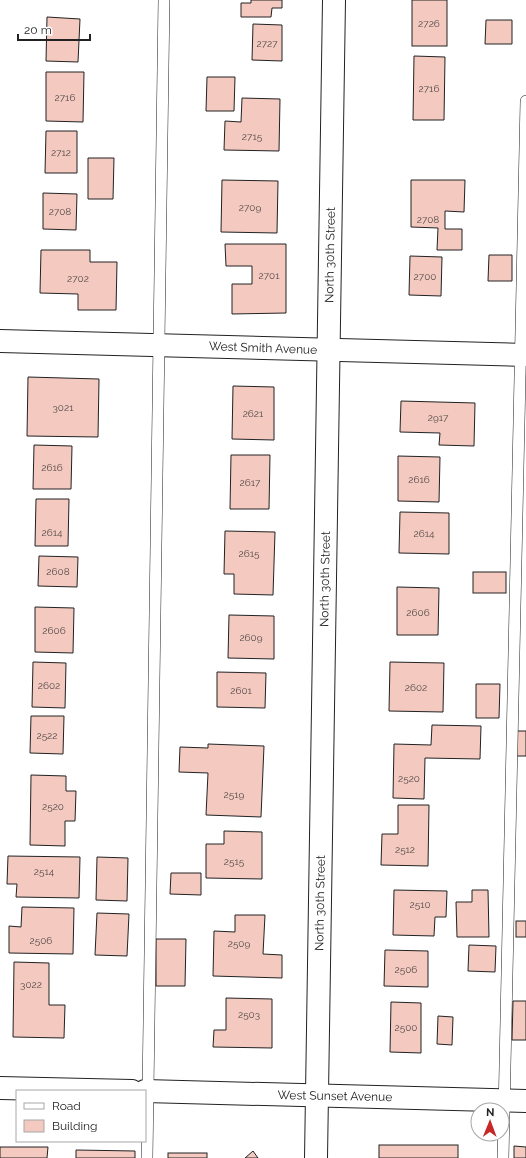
<svg xmlns="http://www.w3.org/2000/svg" width="526" height="1158" viewBox="0 0 526 1158" font-family="Raleway,sans-serif">
<style>
.building{fill:#f3c9c0;stroke:#222}
.lines{fill:none;stroke-linecap:round;stroke-linejoin:round}
.service-casing{stroke:#222;stroke-width:12}
.minor-casing{stroke:#222;stroke-width:24}
.service{stroke:#fff;stroke-width:11}
.minor{stroke:#fff;stroke-width:22}
.labels{text-anchor:middle;dominant-baseline:central;stroke-width:3;stroke-linejoin:round;paint-order:stroke}
.number-label{font-size:10px;fill:#564c4a}
.street-label{font-size:12px;fill:#222;stroke:#fff}
</style>
<rect width="100%" height="100%" fill="#fff"/>
<g class="building">
<polygon points="251,0 282,0 282,8 272,8 271,17 241,17 241,3 251,3"/>
<rect x="412" y="0" width="35" height="46"/>
<polygon points="47,17 80,19 78,62 46,61"/>
<polygon points="486,20 512,20 512,44 485,44"/>
<polygon points="253,24 282,25 282,61 252,60"/>
<polygon points="414,56 445,57 444,120 413,120"/>
<polygon points="46,72 84,72 83,122 46,121"/>
<polygon points="207,77 235,77 234,111 206,111"/>
<polygon points="242,98 280,99 279,151 224,150 225,121 241,122"/>
<polygon points="46,131 77,131 77,173 45,173"/>
<polygon points="88,158 114,158 113,199 88,199"/>
<polygon points="222,180 278,181 277,233 221,232"/>
<polygon points="411,180 465,180 464,212 445,211 445,229 462,229 462,250 437,250 438,228 411,227"/>
<polygon points="43,193 77,194 76,230 43,229"/>
<polygon points="225,244 286,244 286,313 232,314 232,284 252,284 252,266 226,266"/>
<polygon points="41,250 90,250 90,262 117,262 116,310 78,310 78,294 40,293"/>
<polygon points="489,255 512,255 512,281 488,281"/>
<polygon points="410,256 442,257 441,296 409,295"/>
<polygon points="28,377 99,379 98,437 27,436"/>
<polygon points="233,386 274,387 274,440 232,439"/>
<polygon points="401,401 475,403 474,446 439,445 440,433 400,432"/>
<polygon points="34,445 72,446 71,489 33,489"/>
<polygon points="231,455 270,455 269,509 230,509"/>
<polygon points="398,456 440,457 439,502 398,501"/>
<polygon points="36,499 69,499 68,546 35,546"/>
<polygon points="400,512 449,513 449,554 399,553"/>
<polygon points="225,531 275,532 273,595 234,594 234,574 224,574"/>
<polygon points="39,556 78,557 77,587 38,586"/>
<rect x="473" y="572" width="33" height="21"/>
<polygon points="397,587 439,588 438,635 397,635"/>
<polygon points="35,607 74,608 73,653 35,652"/>
<polygon points="229,615 274,616 274,659 228,658"/>
<polygon points="33,662 66,663 65,708 32,707"/>
<polygon points="390,662 444,663 443,712 389,711"/>
<polygon points="217,672 266,673 265,708 217,707"/>
<polygon points="476,684 500,684 499,718 476,718"/>
<polygon points="31,716 64,716 63,754 30,753"/>
<polygon points="432,725 481,726 480,759 425,758 424,799 393,798 394,744 431,745"/>
<rect x="516" y="731" width="10" height="25"/>
<polygon points="208,744 264,746 261,817 206,815 208,773 179,772 180,747 208,748"/>
<polygon points="31,775 66,776 66,791 76,791 75,821 65,821 65,846 30,845"/>
<polygon points="398,805 429,805 428,866 381,865 382,834 398,834"/>
<polygon points="224,831 262,832 262,879 206,878 206,844 224,844"/>
<polygon points="8,856 80,857 79,898 16,897 17,884 7,884"/>
<polygon points="97,857 128,858 127,901 96,900"/>
<polygon points="171,873 201,873 201,895 170,894"/>
<polygon points="394,890 447,891 446,917 435,917 434,936 393,935"/>
<polygon points="472,890 488,890 489,937 457,937 456,902 472,902"/>
<polygon points="22,907 74,908 73,954 9,953 9,926 21,927"/>
<polygon points="97,913 129,914 127,956 95,955"/>
<polygon points="235,915 265,915 263,954 282,955 282,978 213,976 214,931 235,932"/>
<rect x="516" y="921" width="10" height="16"/>
<polygon points="156,939 186,939 185,986 156,986"/>
<polygon points="469,945 496,946 495,972 468,971"/>
<polygon points="385,950 428,951 428,987 384,986"/>
<polygon points="14,962 49,963 49,1005 65,1005 64,1038 13,1037"/>
<polygon points="226,998 272,999 272,1048 213,1047 214,1030 226,1030"/>
<polygon points="513,1001 526,1001 526,1040 512,1040"/>
<polygon points="391,1002 421,1003 421,1053 390,1052"/>
<polygon points="438,1016 453,1017 452,1045 437,1044"/>
<rect x="379" y="1145" width="79" height="13"/>
<polygon points="514,1146 526,1147 526,1158 514,1158"/>
<polygon points="0,1147 48,1147 47,1158 0,1158"/>
<polygon points="76,1150 135,1151 135,1158 76,1158"/>
<polygon points="253,1151 258,1158 245,1158"/>
<rect x="168" y="1153" width="39" height="5"/>
</g>
<g class="lines">
<defs>
<g id="service">
<polyline points="147,1158 164,0"/>
<polyline points="503,1158 526,101"/>
</g>
<g id="minor">
<polyline points="0,341 526,355"/>
<polyline points="0,1088 132,1091"/>
<polyline points="145,1091 526,1101"/>
<polyline points="316,1158 334,0"/>
</g>
</defs>
<use href="#service" class="service-casing"/>
<use href="#minor" class="minor-casing"/>
<use href="#service" class="service"/>
<use href="#minor" class="minor"/>
</g>
<g class="labels">
<g class="number-label">
<text x="429" y="23">2726</text>
<text x="267" y="43">2727</text>
<text x="429" y="88">2716</text>
<text x="65" y="97">2716</text>
<text x="252" y="136">2715</text>
<text x="61" y="152">2712</text>
<text x="250" y="207">2709</text>
<text x="60" y="211">2708</text>
<text x="428" y="219">2708</text>
<text x="269" y="275">2701</text>
<text x="425" y="276">2700</text>
<text x="78" y="278">2702</text>
<text x="63" y="407">3021</text>
<text x="253" y="413">2621</text>
<text x="438" y="417">2917</text>
<text x="52" y="467">2616</text>
<text x="419" y="479">2616</text>
<text x="250" y="482">2617</text>
<text x="52" y="532">2614</text>
<text x="424" y="533">2614</text>
<text x="249" y="553">2615</text>
<text x="58" y="571">2608</text>
<text x="418" y="612">2606</text>
<text x="54" y="630">2606</text>
<text x="251" y="637">2609</text>
<text x="49" y="685">2602</text>
<text x="416" y="687">2602</text>
<text x="241" y="690">2601</text>
<text x="47" y="735">2522</text>
<text x="409" y="778">2520</text>
<text x="234" y="794">2519</text>
<text x="53" y="806">2520</text>
<text x="405" y="849">2512</text>
<text x="234" y="861">2515</text>
<text x="44" y="871">2514</text>
<text x="420" y="904">2510</text>
<text x="41" y="940">2506</text>
<text x="239" y="943">2509</text>
<text x="406" y="969">2506</text>
<text x="31" y="984">3022</text>
<text x="249" y="1014">2503</text>
<text x="406" y="1027">2500</text>
</g>
<g class="street-label">
<text transform="translate(330 255) rotate(-89)">North 30th Street</text>
<text transform="translate(263 348) rotate(2)">West Smith Avenue</text>
<text transform="translate(325 579) rotate(-89)">North 30th Street</text>
<text transform="translate(320 903) rotate(-89)">North 30th Street</text>
<text transform="translate(335 1096) rotate(1)">West Sunset Avenue</text>
</g>
</g>
<rect x="16" y="1090" width="130" height="52" fill="#ffffff" stroke="#a7a7a7"/>
<rect x="24" y="1103" width="20" height="6" fill="#ffffff" stroke="#a7a7a7"/>
<text x="52" y="1110" font-size="12" fill="#222222">Road</text>
<rect x="24" y="1120" width="20" height="12" fill="#f3c9c0" stroke="#a7a7a7"/>
<text x="52" y="1130" font-size="12" fill="#222222">Building</text>
<g transform="translate(490 1122) rotate(1)"><circle r="19" fill="#ffffff" stroke="#a7a7a7"/>
<path d="M0-3L7 15L0 10L-7 15Z" fill="#c62828"/>
<text y="-6" font-size="11" font-weight="bold" text-anchor="middle" fill="#222222">N</text>
</g>
<path d="M18 34v6h72v-6" fill="none" stroke="#222222" stroke-width="2"/>
<text x="24" y="34" font-size="12" fill="#222222" stroke="#ffffff" stroke-width="3" paint-order="stroke">20 m</text>
</svg>
